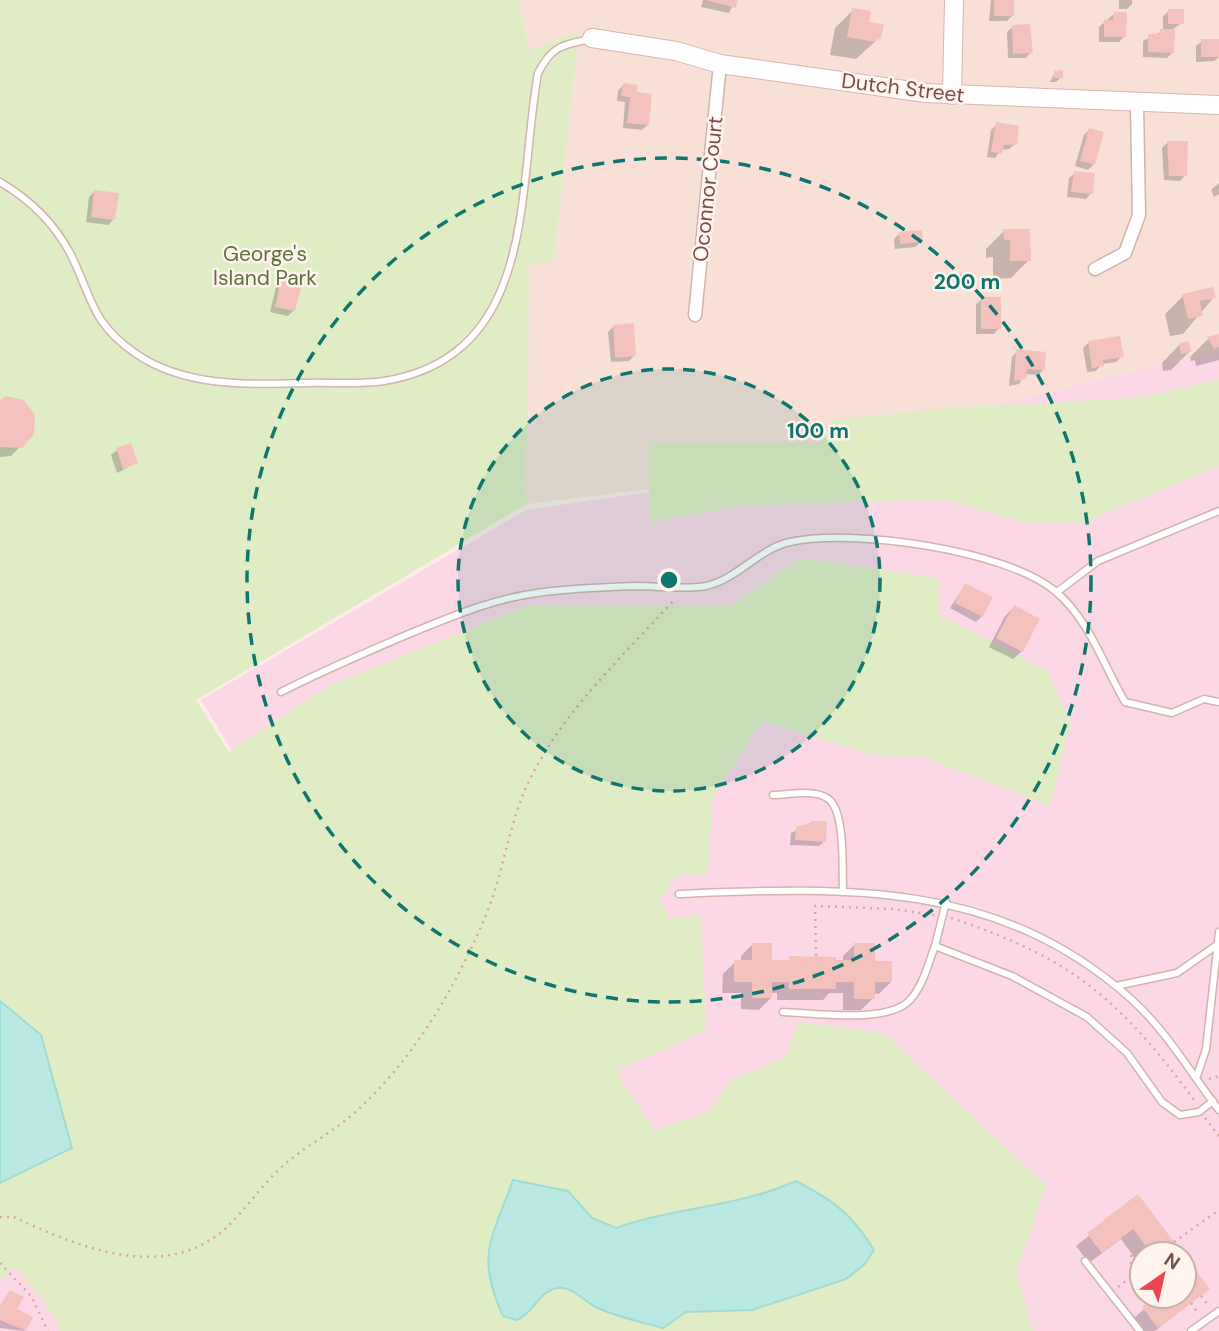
<svg xmlns="http://www.w3.org/2000/svg" width="1219" height="1331" viewBox="0 0 1219 1331" font-family="'DM Sans',sans-serif">
<style>
.residential{fill:#f8e0d7}
.medical{fill:#fcd8e7;fill-rule:evenodd}
.green{fill:#e0ecc3;fill-rule:evenodd}
.water{fill:#b9e8e2;stroke:#9edbd3;stroke-width:2}
.shadow{fill:#0003}
.building{fill:#f4c2bc}
.lines{fill:none;stroke-linecap:round;stroke-linejoin:round}
.lane-casing{stroke:#d2b3ad;stroke-width:9}
.street-casing{stroke:#d2b3ad;stroke-width:15}
.secondary-casing{stroke:#d8b4ad;stroke-width:20}
.path{stroke:#daa59e;stroke-width:2.5;stroke-dasharray:2 5;stroke-linecap:butt}
.lane{stroke:#fff;stroke-width:6}
.street{stroke:#fff;stroke-width:12}
.secondary{stroke:#fff;stroke-width:18}
.ring{fill:none;stroke:#0f766e;stroke-width:3.5;stroke-dasharray:12 9}
.labels{text-anchor:middle;dominant-baseline:central;stroke-width:5;stroke-linejoin:round;paint-order:stroke}
.street-label{font-size:21px;fill:#784c49;stroke:#fff3ed}
.park-label{font-size:21px;fill:#5b733b;stroke:#fff3ed}
.centre{fill:#0f766e;stroke:#fff3ed;stroke-width:3.5}
.ring-label{font-size:21px;text-anchor:middle;font-weight:bold;fill:#0f766e;stroke:#fff3ed;stroke-width:5;stroke-linejoin:round;paint-order:stroke}
</style>
<rect width="100%" height="100%" fill="#fdede6"/>
<polygon class="residential" points="519,0 1219,0 1219,380 1136,398 960,407 820,443 648,443 649,489 527,504 525,467 528,434 529,263 554,261 579,32 529,51"/>
<path class="medical" d="M1219,351V1331H0V972L403,1031L201,700L526,510L649,492L695,470L959,414ZM1142,1254H1184V1296H1142Z"/>
<g class="green">
<path d="M0,0H519L529,51L579,31L554,261L529,264L528,434L525,467L527,504L196,700L229,752L329,686L526,606L732,605L800,558L940,578L938,614L1047,671L1071,723L1050,806L924,757L870,754L763,721L713,796L708,876L677,875L660,900L670,919L701,915L706,1030L616,1071L654,1130L707,1112L733,1079L786,1057L798,1021L885,1034L1046,1185L1017,1272L1033,1331H60L47,1304L15,1268L0,1280V1183L72,1148L41,1035L0,1001ZM513,1181L568,1191L592,1218L616,1228C675,1207 738,1207 796,1181L865,1264L846,1279L752,1310L686,1312L663,1328L594,1306L576,1292L559,1288L541,1295L501,1213Z"/>
<polygon points="1219,380 1219,466 1083,523 1028,524 943,499 741,506 650,522 648,443 820,443 832,420 960,407 1136,398"/>
</g>
<g class="water">
<polygon points="0,1001 41,1035 72,1148 0,1183"/>
<path d="M513,1180L568,1191L592,1218L616,1228C675,1207 738,1207 796,1181C834,1201 851,1213 874,1250L865,1264L846,1279L752,1310L686,1312L663,1328C641,1322 616,1317 596,1307C583,1301 573,1286 558,1288C538,1291 536,1311 517,1320L503,1316C475,1255 492,1239 513,1180Z"/>
</g>
<g class="shadow">
<polygon points="703,0 736,0 729,13 701,7"/>
<polygon points="991,0 1012,0 1012,16 1007,21 989,21"/>
<polygon points="1119,0 1132,0 1132,4 1127,9 1119,9"/>
<polygon points="853,10 879,38 856,59 830,55 835,28"/>
<polygon points="1169,11 1182,23 1173,29 1173,52 1167,58 1143,57 1143,41 1163,31 1163,16"/>
<polygon points="1114,14 1124,37 1119,42 1099,42 1099,27"/>
<polygon points="1013,27 1031,52 1026,58 1008,58 1007,32"/>
<polygon points="1202,41 1219,41 1219,57 1214,61 1196,62 1196,46"/>
<polygon points="1055,72 1061,77 1056,82 1050,82"/>
<polygon points="623,85 635,94 648,124 642,130 623,128 625,102 617,101 618,91"/>
<polygon points="997,124 1015,144 1009,149 1001,150 995,158 987,157 991,130"/>
<polygon points="1089,130 1094,164 1088,170 1075,166 1084,135"/>
<polygon points="1168,142 1185,175 1180,181 1164,180 1162,148"/>
<polygon points="1075,173 1091,193 1086,199 1067,197 1069,178"/>
<polygon points="1219,183 1219,194 1214,197 1211,190"/>
<polygon points="95,191 114,219 108,225 86,222 89,197"/>
<polygon points="1004,231 1029,260 1011,278 993,279 993,257 986,258 986,249"/>
<polygon points="900,233 921,242 915,247 895,249 894,239"/>
<polygon points="282,281 294,310 288,316 270,312 276,287"/>
<polygon points="1183,296 1214,297 1183,334 1170,336 1165,314"/>
<polygon points="982,299 999,328 994,334 976,334 976,304"/>
<polygon points="614,326 634,356 629,361 611,362 608,332"/>
<polygon points="1219,336 1219,360 1196,366 1195,360 1191,361 1190,357 1208,339"/>
<polygon points="1088,343 1122,356 1116,362 1102,364 1096,371 1087,372 1083,348"/>
<polygon points="1180,344 1189,352 1171,370 1163,371 1162,363"/>
<polygon points="1017,351 1043,370 1038,375 1025,374 1019,384 1009,386 1012,357"/>
<polygon points="0,402 20,447 11,456 0,457"/>
<polygon points="117,450 136,463 117,473 111,455"/>
<polygon points="965,585 982,616 976,622 950,608"/>
<polygon points="1014,607 1022,651 1013,659 989,647 1005,616"/>
<polygon points="812,822 825,841 819,846 790,845 791,833"/>
<polygon points="753,944 771,962 843,961 843,956 855,944 891,982 879,994 873,993 873,998 861,1010 843,1010 843,993 829,993 823,1000 777,1000 777,993 771,993 771,998 759,1010 741,1009 741,993 722,993 723,974 735,962 741,962 741,956"/>
<polygon points="1138,1197 1181,1254 1142,1254 1142,1268 1121,1239 1089,1263 1076,1246"/>
<polygon points="1184,1258 1208,1289 1155,1331 1140,1331 1132,1320 1144,1309 1160,1296 1184,1296"/>
<polygon points="0,1306 31,1318 24,1331 0,1328"/>
</g>
<g class="building">
<polygon points="706,0 738,0 736,8"/>
<rect x="994" y="0" width="20" height="16"/>
<polygon points="852,8 871,11 869,22 884,24 881,39 877,39 876,42 847,37"/>
<rect x="1168" y="9" width="16" height="15"/>
<polygon points="1114,12 1127,12 1126,37 1104,37 1104,20 1113,20"/>
<polygon points="1030,24 1033,53 1013,54 1012,25"/>
<polygon points="1160,29 1175,29 1174,53 1148,52 1148,34 1160,34"/>
<rect x="1201" y="39" width="18" height="18"/>
<polygon points="1063,70 1063,78 1054,78 1054,71"/>
<polygon points="623,83 637,85 637,92 652,94 649,125 627,123 630,97 621,96"/>
<polygon points="996,122 1019,126 1017,145 1004,145 1002,154 991,152"/>
<polygon points="1089,128 1104,132 1095,165 1080,161"/>
<polygon points="1167,141 1188,141 1187,176 1169,176"/>
<polygon points="1074,171 1095,173 1093,194 1071,192"/>
<polygon points="94,190 119,193 115,220 91,217"/>
<polygon points="1003,229 1030,229 1031,261 1010,261 1010,240 1004,240"/>
<polygon points="922,230 923,242 900,244 899,232"/>
<polygon points="281,279 302,284 295,311 275,307"/>
<polygon points="1213,287 1216,298 1200,301 1203,316 1188,319 1182,294"/>
<rect x="981" y="297" width="20" height="32"/>
<polygon points="634,323 636,356 615,358 613,325"/>
<polygon points="1219,334 1219,347 1214,349 1207,337"/>
<polygon points="1120,336 1124,357 1103,360 1104,366 1092,368 1088,341"/>
<polygon points="1189,341 1191,352 1181,354 1179,343"/>
<polygon points="1016,349 1046,352 1045,370 1027,369 1026,379 1014,381"/>
<polygon points="6,396 24,400 35,415 34,434 22,448 0,447 0,400"/>
<polygon points="131,443 138,463 123,469 116,448"/>
<polygon points="965,583 993,597 983,617 955,603"/>
<polygon points="1014,605 1040,619 1023,652 996,638"/>
<polygon points="811,821 827,821 826,842 795,840 796,826 811,824"/>
<polygon points="752,943 772,943 772,960 789,960 789,956 836,957 836,960 854,960 854,943 875,943 875,961 892,961 892,982 875,982 875,999 854,999 854,982 836,982 836,989 789,989 789,982 772,982 772,998 752,998 752,982 734,982 734,960 752,960"/>
<polygon points="1138,1194 1183,1254 1152,1254 1133,1229 1102,1253 1094,1243 1087,1233"/>
<polygon points="1184,1255 1210,1289 1158,1328 1142,1307 1157,1296 1184,1296"/>
<polygon points="10,1290 24,1297 17,1309 33,1317 26,1331 0,1320 0,1305"/>
</g>
<g class="lines">
<defs>
<g id="lane">
<path d="M0,182C29,199 54,223 70,253C92,296 90,322 135,353C183,387 249,385 305,383C330,382 359,385 384,381C538,356 517,190 538,73C552,46 562,45 590,39"/>
<polyline points="1057,592 1098,561 1219,511"/>
<path d="M281,692C324,670 367,652 411,633C453,616 492,599 537,593C570,588 603,587 637,586C660,586 683,590 706,586C738,579 758,549 790,542C852,528 1006,550 1055,591C1089,619 1104,666 1125,702L1172,713L1204,699L1219,702"/>
<path d="M773,795C789,795 813,789 827,798C846,809 842,870 843,892"/>
<path d="M679,894C846,887 997,880 1130,998C1166,1030 1190,1072 1219,1110"/>
<polyline points="946,902 935,946 1012,976 1087,1017 1127,1053 1162,1102 1180,1115 1199,1112 1213,1101"/>
<polyline points="1116,986 1177,973 1217,945"/>
<path d="M783,1012C814,1013 888,1024 910,1000C923,986 928,964 935,946"/>
<polyline points="1197,1076 1206,1049 1219,932"/>
<polyline points="1085,1261 1140,1331"/>
<polyline points="1191,1331 1219,1311"/>
</g>
<g id="street">
<polyline points="1095,269 1125,253 1139,215 1137,104"/>
<polyline points="695,315 720,64"/>
</g>
<g id="secondary">
<polyline points="592,38 676,51 720,64 926,93 1219,105"/>
<polyline points="952,95 954,0"/>
</g>
</defs>
<use href="#lane" class="lane-casing"/>
<use href="#street" class="street-casing"/>
<use href="#secondary" class="secondary-casing"/>
<g class="path">
<path d="M951,918C1073,958 1120,1000 1195,1101"/>
<polyline points="816,956 815,906 892,909 934,915"/>
<polyline points="1209,1079 1219,1076"/>
<polyline points="1205,1118 1219,1136"/>
<path d="M0,1217H14C78,1247 166,1284 227,1227C247,1208 263,1183 284,1165C306,1146 331,1133 352,1115C413,1061 455,989 486,915C504,871 509,821 530,779C565,709 623,656 675,599"/>
<polyline points="1174,1242 1219,1210"/>
<polyline points="0,1263 31,1296 48,1331"/>
<polyline points="1130,1278 1133,1229"/>
<polyline points="1118,1287 1142,1269"/>
<polyline points="1201,1296 1209,1306"/>
<polyline points="1191,1303 1198,1313"/>
</g>
<use href="#lane" class="lane"/>
<use href="#street" class="street"/>
<use href="#secondary" class="secondary"/>
</g>
<circle cx="669" cy="580" r="211" fill="#0f766e" fill-opacity=".12"/>
<g class="ring">
<circle cx="669" cy="580" r="211"/>
<circle cx="669" cy="580" r="422"/>
</g>
<g class="labels">
<g class="street-label">
<text transform="translate(903 88) rotate(7)">Dutch Street</text>
<text transform="translate(708 189) rotate(-84)">Oconnor Court</text>
</g>
<g class="park-label">
<text x="265" y="254">George's<tspan x="265" dy="24">Island Park</tspan></text>
</g>
</g>
<circle cx="669" cy="580" r="10" class="centre"/>
<g class="ring-label">
<text x="967" y="289">200 m</text>
<text x="818" y="438">100 m</text>
</g>
<g transform="translate(1163 1275) rotate(34)"><circle r="33" fill="#fff3ed" stroke="#c9b0ab" stroke-width="2"/>
<path d="M0-5L12 26L0 18L-12 26Z" fill="#ed454f"/>
<text y="-10" font-size="19" font-weight="bold" text-anchor="middle" fill="#784c49">N</text>
</g>
</svg>
